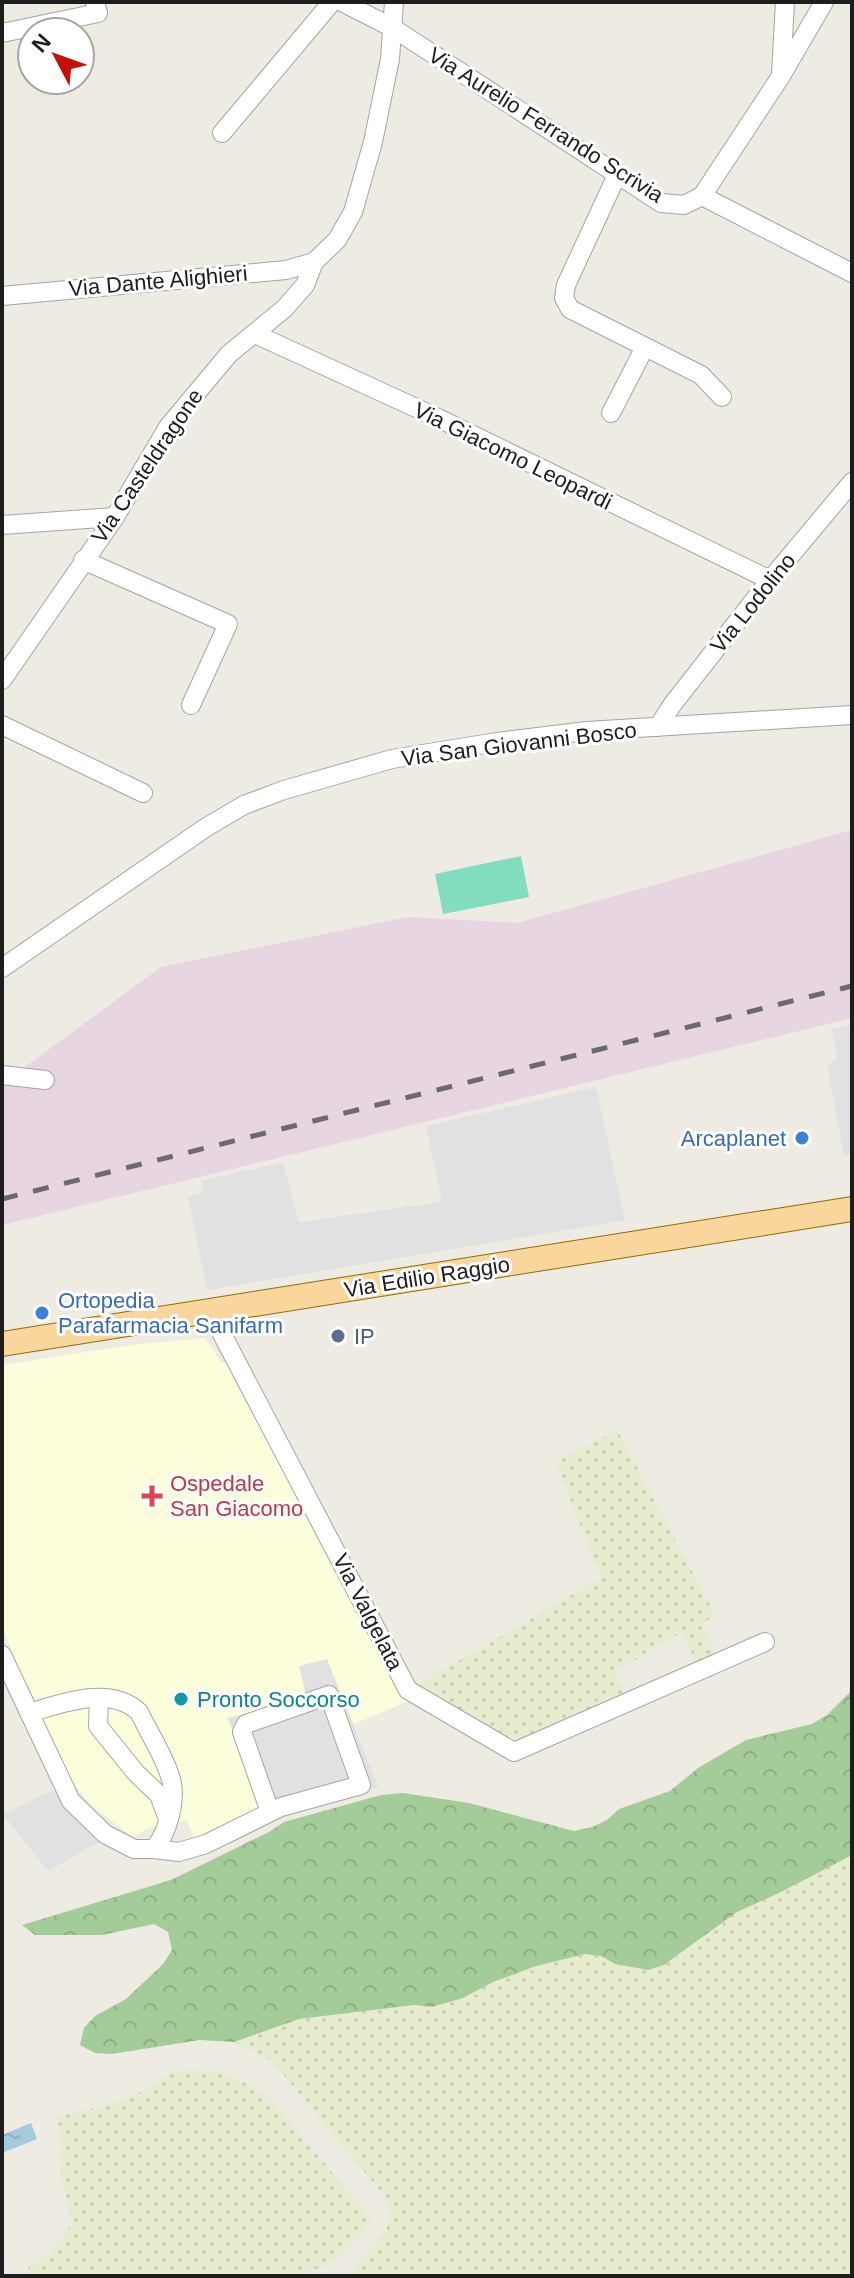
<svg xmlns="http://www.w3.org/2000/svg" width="854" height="2278" viewBox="0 0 854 2278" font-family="Arial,sans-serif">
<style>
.education{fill:#fcfedb}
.railway{fill:#e7d5e2}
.farmland{fill:url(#farmland-dots)}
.forest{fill:url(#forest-crowns)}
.pitch{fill:#82dcbe}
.parking{fill:#e1e1e1}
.water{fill:url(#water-ripples)}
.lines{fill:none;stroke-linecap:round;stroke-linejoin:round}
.minor-casing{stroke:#a4a4a4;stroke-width:20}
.major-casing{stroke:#926b04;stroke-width:26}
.minor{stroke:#fff;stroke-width:18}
.major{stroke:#f9d69c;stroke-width:24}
.rail{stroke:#6b6b6b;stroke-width:5;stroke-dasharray:16 16;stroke-linecap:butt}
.shop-dot{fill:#3f7fe0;stroke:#fff;stroke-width:3}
.service-dot{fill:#5c6f8a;stroke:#fff;stroke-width:3}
.health-dot{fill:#e0444e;stroke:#fff;stroke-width:3}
.culture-dot{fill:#0f9aa8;stroke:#fff;stroke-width:3}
.labels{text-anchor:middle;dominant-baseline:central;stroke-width:6;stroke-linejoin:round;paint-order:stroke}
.street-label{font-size:22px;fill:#1d1d1d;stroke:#fff}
.shop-label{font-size:22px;fill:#366cbe;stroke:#fff;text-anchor:end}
.service-label{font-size:22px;fill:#4e5e75;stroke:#fff;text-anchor:start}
.health-label{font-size:22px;fill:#be3a42;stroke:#fff;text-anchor:start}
.culture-label{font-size:22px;fill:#0d838f;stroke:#fff;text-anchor:start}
</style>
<defs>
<pattern id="farmland-dots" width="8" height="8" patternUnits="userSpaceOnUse" patternTransform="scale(2)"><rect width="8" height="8" fill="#e8ecce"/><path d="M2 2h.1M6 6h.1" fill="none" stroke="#c7cab0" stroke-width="1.8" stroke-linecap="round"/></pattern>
<pattern id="forest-crowns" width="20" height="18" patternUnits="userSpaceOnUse" patternTransform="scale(2)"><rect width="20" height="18" fill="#a4cc98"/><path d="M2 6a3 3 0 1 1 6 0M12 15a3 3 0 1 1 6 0" fill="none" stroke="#8daf83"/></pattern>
<pattern id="water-ripples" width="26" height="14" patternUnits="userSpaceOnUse" patternTransform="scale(2)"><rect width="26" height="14" fill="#a4cbdb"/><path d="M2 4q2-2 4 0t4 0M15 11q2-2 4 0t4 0" fill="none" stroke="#8daebc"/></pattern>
</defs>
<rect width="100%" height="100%" fill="#eeebe3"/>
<polygon class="education" points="205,1338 221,1362 234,1366 409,1701 354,1724 379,1787 278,1816 222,1848 200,1856 187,1820 149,1828 133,1837 94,1808 70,1780 13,1655 2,1625 2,1365 132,1345"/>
<polygon class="railway" points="852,830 852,1018 2,1225 2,1084 161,967 408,917 517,923"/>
<g class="farmland">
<polygon points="617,1430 715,1615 701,1625 717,1656 699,1665 680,1633 615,1672 625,1695 522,1739 508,1737 420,1686 424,1681 601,1578 556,1462"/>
<polygon points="852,1855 852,2276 348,2276 386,2231 391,2215 387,2199 272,2061 234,2042 299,2019 414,2005 432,2007 463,1998 493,1982 536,1966 585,1954 601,1956 615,1964 679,1956 737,1912 781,1892"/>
<polygon points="194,2070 221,2073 252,2086 272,2101 373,2221 340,2256 327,2265 296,2276 30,2276 28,2268 50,2253 72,2224 61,2177 62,2142 57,2117 111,2104 144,2091 171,2072"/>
</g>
<polygon class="forest" points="852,1690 852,1855 781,1892 737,1912 664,1965 648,1970 615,1964 601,1956 585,1954 536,1966 493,1982 463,1998 432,2007 414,2005 299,2019 234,2042 200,2040 112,2054 95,2053 80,2045 84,2028 95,2016 126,1999 163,1964 172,1950 168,1932 154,1924 102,1935 35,1935 22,1925 171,1880 269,1832 284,1822 381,1795 403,1793 469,1803 574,1831 592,1827 607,1820 619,1809 670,1791 698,1768 746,1740 812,1724 827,1715"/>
<polygon class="pitch" points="521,856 529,897 443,914 435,874"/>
<g class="parking">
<polygon points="852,1024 852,1153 844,1155 827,1066 837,1059 832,1029"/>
<polygon points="596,1087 625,1220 207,1290 188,1197 203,1193 201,1181 283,1162 299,1222 442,1202 426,1126"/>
<polygon points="327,1659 379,1787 278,1816 256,1799 228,1718 306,1697 299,1666"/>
<polygon points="53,1790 75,1819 99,1842 48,1871 4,1815"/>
</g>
<polygon class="water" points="31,2123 37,2139 2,2153 2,2135"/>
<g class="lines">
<defs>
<g id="minor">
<polyline points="342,2 393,28 661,203 684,205 702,196 781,76 824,2"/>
<polyline points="2,33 98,13 95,2"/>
<polyline points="781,74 785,2"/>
<polyline points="222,133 332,2"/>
<polyline points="617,175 566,285 564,298 570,309 701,375 722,397"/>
<polyline points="702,196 852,273"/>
<polyline points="2,296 286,270 314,262"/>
<polyline points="255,334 438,418 770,580"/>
<polyline points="611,413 645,347"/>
<polyline points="2,525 115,517"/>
<polyline points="83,560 228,624 191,705"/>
<polyline points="2,680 115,517 168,427 229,354 285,308 305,285 314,262 337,240 353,212 373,142 390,59 394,2"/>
<polyline points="2,725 143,793"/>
<polyline points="658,727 672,705 770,580 852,482"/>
<polyline points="2,968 205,828 244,805 284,790 392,759 497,742 587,731 852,715"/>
<polyline points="2,1075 45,1080"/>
<polyline points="216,1309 222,1334 408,1690 514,1752 765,1642"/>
<path d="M2,1655L71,1801L105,1834L134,1849H154C168,1832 178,1798 170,1776C163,1754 149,1733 139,1712C110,1685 63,1703 29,1713"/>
<polyline points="99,1699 98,1726 136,1773 159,1795 168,1819"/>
<polyline points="154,1849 179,1852 206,1844 281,1807 361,1785 329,1695 246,1724 242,1732 270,1812"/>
</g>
<polyline id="major" points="2,1344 852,1209"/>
</defs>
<use href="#minor" class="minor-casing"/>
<use href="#major" class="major-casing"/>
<use href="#minor" class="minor"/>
<use href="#major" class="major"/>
<polyline class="rail" points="2,1199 852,986"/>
</g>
<g class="shop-dot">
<circle cx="802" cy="1138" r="8"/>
<circle cx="42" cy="1313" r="8"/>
</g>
<circle class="service-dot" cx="338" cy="1336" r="8"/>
<path class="health-dot" d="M148 1484h8v8h8v8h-8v8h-8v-8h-8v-8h8z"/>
<circle class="culture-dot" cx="181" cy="1699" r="8"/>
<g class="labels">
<g class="street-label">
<text transform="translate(546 125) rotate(32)">Via Aurelio Ferrando Scrivia</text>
<text transform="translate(158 281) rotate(-5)">Via Dante Alighieri</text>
<text transform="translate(513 456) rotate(26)">Via Giacomo Leopardi</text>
<text transform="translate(147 466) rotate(-56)">Via Casteldragone</text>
<text transform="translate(753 603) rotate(-51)">Via Lodolino</text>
<text transform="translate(519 744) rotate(-7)">Via San Giovanni Bosco</text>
<text transform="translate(427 1277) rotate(-9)">Via Edilio Raggio</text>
<text transform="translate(368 1612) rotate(63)">Via Valgelata</text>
</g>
<g class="shop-label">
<text x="786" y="1138">Arcaplanet</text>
<text x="58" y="1300" text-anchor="start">Ortopedia<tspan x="58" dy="25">Parafarmacia Sanifarm</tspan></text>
</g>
<g class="service-label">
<text x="354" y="1336">IP</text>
</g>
<g class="health-label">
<text x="170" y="1483">Ospedale<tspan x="170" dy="25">San Giacomo</tspan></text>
</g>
<g class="culture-label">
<text x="197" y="1699">Pronto Soccorso</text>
</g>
</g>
<rect width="854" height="2278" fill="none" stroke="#1d1d1d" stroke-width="8"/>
<g transform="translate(56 56) rotate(311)"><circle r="38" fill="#ffffff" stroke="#a5a5a5" stroke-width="2"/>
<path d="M0-6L14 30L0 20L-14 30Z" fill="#c41005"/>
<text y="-12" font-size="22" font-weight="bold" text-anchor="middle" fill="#1d1d1d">N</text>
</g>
</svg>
